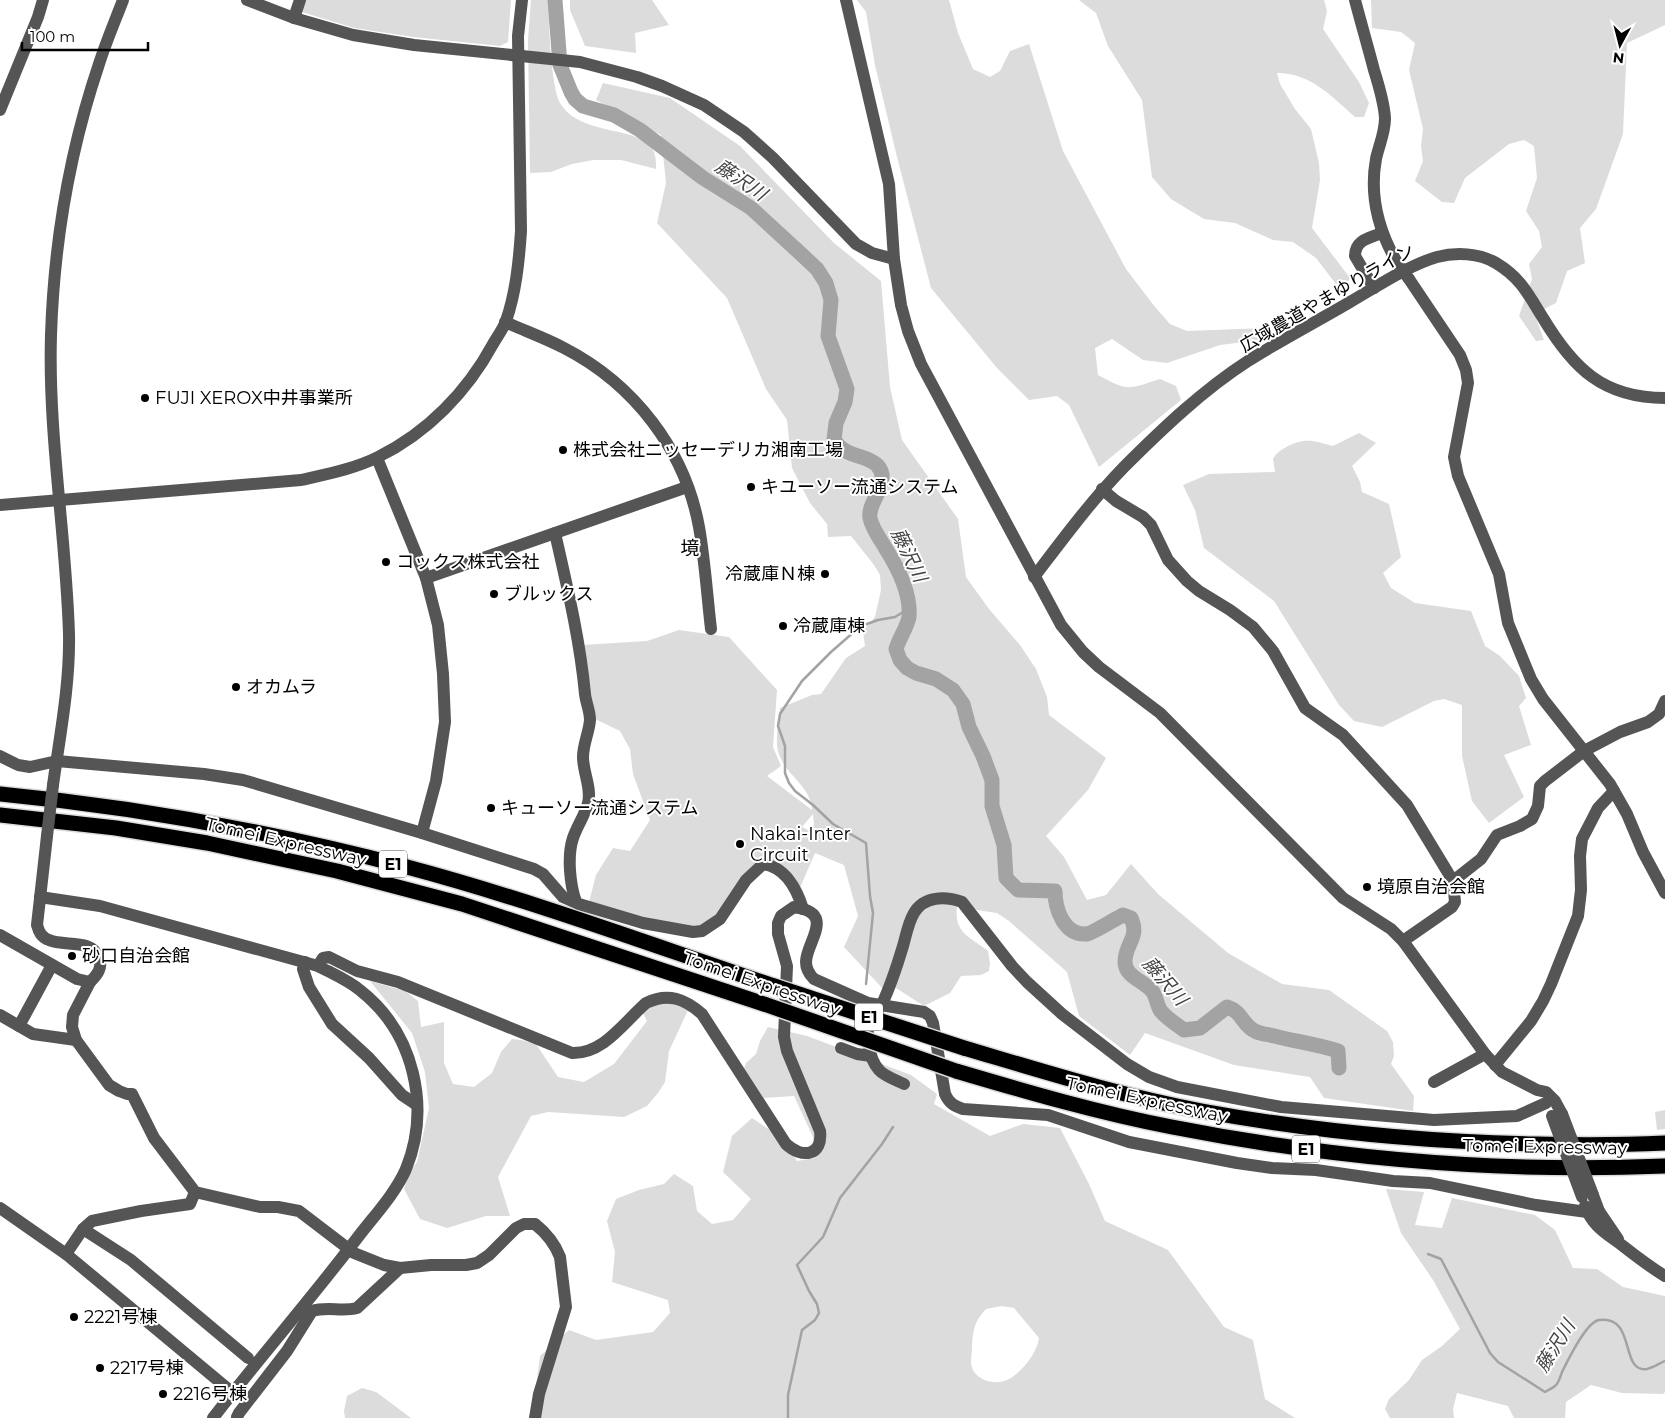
<svg xmlns="http://www.w3.org/2000/svg" width="1665" height="1418" viewBox="0 0 1665 1418" font-family="Montserrat,'Noto Sans JP',sans-serif">
<style>
.green{fill:#dcdcdc;fill-rule:evenodd}
.lines{fill:none;stroke-linecap:round;stroke-linejoin:round}
.stream{stroke:#a3a3a3;stroke-width:2.5}
.river{stroke:#a3a3a3;stroke-width:15}
.highway-casing{stroke:#dbdbdb;stroke-width:18}
.minor{stroke:#555;stroke-width:12}
.highway{stroke:#000;stroke-width:15}
.highway-bridge-casing{stroke:#dbdbdb;stroke-width:18;stroke-linecap:butt}
.minor-bridge{stroke:#555;stroke-width:12}
.highway-bridge{stroke:#000;stroke-width:15}
.poi-dot{fill:#000;stroke:#fff;stroke-width:2}
.labels{text-anchor:middle;dominant-baseline:central;stroke-width:4;stroke-linejoin:round;paint-order:stroke}
.shield{fill:#fff;stroke:#4c4c4c;stroke-width:1}
.shield-label{font-size:16px;font-weight:bold;fill:#000}
.street-label{font-size:18px;fill:#000;stroke:#fff}
.poi-label{font-size:18px;fill:#000;stroke:#fff;text-anchor:start}
.water-label{font-size:19px;font-style:italic;fill:#444;stroke:#fff}
.neighbourhood-label{font-size:19px;fill:#000;stroke:#fff}
</style>
<rect width="100%" height="100%" fill="#fff"/>
<g class="green">
<polygon points="305,0 511,0 508,42 500,46 413,37 354,28 302,12"/>
<path d="M531,0H549C548,20 551,87 560,103C580,137 640,125 653,150C656,156 656,163 656,169L621,160H593L572,164L551,172L530,173L528,40Z"/>
<polygon points="570,0 652,0 669,25 635,33 636,53 585,46 570,10"/>
<path d="M857,0H949L958,33L973,69L990,77L1000,71L1010,51L1029,44L1063,151L1126,269L1155,307L1170,324L1187,331L1266,328L1267,339L1220,345L1167,363L1143,360L1112,339L1095,348L1098,375C1129,392 1128,389 1160,379L1176,386L1181,400L1099,467L1069,405L1057,396L1029,400L997,368L931,288L897,157L875,65L866,12Z"/>
<path d="M1079,0H1324L1327,11L1323,29L1359,82L1369,103L1364,117H1355C1331,96 1311,73 1277,73L1280,84L1295,109L1311,129L1319,163L1320,180L1312,228L1350,278L1342,292L1316,258L1293,242L1273,240L1235,223L1204,219L1171,199L1152,177L1142,100L1108,46L1096,13Z"/>
<polygon points="1371,0 1665,0 1665,25 1627,43 1623,134 1596,209 1580,228 1585,263 1567,271 1556,303 1546,308 1536,318 1544,340 1536,341 1519,316 1532,279 1529,264 1542,247 1539,231 1526,211 1537,178 1534,146 1524,140 1509,144 1465,178 1454,203 1442,202 1415,181 1423,161 1421,146 1423,129 1409,70 1415,43 1401,32 1372,28"/>
<path d="M603,83L670,98L740,146L834,243L881,281L890,387L902,440L958,519L966,577L989,609L1020,645L1036,669L1047,697L1049,715L1106,758L1088,790L1046,836L1064,857L1087,900L1106,895L1131,864L1158,894L1228,953L1282,984L1329,990L1387,1031L1393,1042L1394,1056L1391,1064L1414,1096L1413,1111L1324,1098L1310,1077L1234,1065L1145,1033L1130,1055L1079,1016L1067,972L1009,921L997,913L957,907C954,933 969,936 988,951L990,963L989,971L981,975L961,976L950,993L924,1006L896,988L884,990L844,947L858,916L844,865L815,853L799,890L761,859L722,910L698,928L674,925L589,902L596,875L613,848L630,851L650,820L633,774L630,749L620,731L591,717L582,645L647,641L679,630L729,637L777,690L773,747L781,766L767,776L812,810C811,785 784,775 778,751C775,740 779,720 780,708L812,695L821,694L846,658L865,646L863,631L875,617L881,590L880,575L874,565L851,536L828,537L827,524L810,503L792,468L787,420L766,389L727,298L657,223L666,183L661,135L596,100ZM813,814L814,824L812,832L802,827Z"/>
<path d="M1359,433L1376,443L1352,466L1360,482L1362,492L1389,504L1401,557L1383,573L1391,588L1415,603L1471,611L1485,646L1500,656L1519,676L1526,698L1519,706L1531,745L1504,755L1524,797L1489,823L1472,801L1462,756V705L1444,699L1434,701L1382,727L1354,721L1339,705L1274,601L1204,548L1195,510L1183,485L1209,474L1275,472L1273,459C1277,452 1281,450 1288,446C1306,437 1315,441 1333,446Z"/>
<path d="M370,981L405,991L418,1001L421,1027L444,1022V1063L453,1084L474,1087L492,1073L501,1052L512,1039L521,1040L536,1044L558,1077L584,1082L614,1064L647,1021L642,1011C661,1000 669,998 689,1008L669,1051L665,1082L658,1093L647,1106L624,1117L548,1112L531,1116L498,1177L510,1216H486L447,1228L420,1219L404,1189L409,1173L417,1162L429,1108L425,1072L412,1033Z"/>
<path d="M768,1027L807,1036L911,1075L937,1094L934,1104L990,1136L1023,1124L1060,1128L1089,1184L1105,1221L1168,1250L1224,1327L1253,1340L1265,1399L1295,1418H532L540,1356L569,1330L596,1340L653,1332L670,1313L668,1300L612,1282L615,1252L607,1221L616,1199L639,1190L664,1184L674,1174L693,1186L697,1211L712,1224L733,1220L751,1199L723,1172L732,1136L752,1118L782,1138L797,1161L815,1158L813,1137L794,1096L763,1098L742,1073L746,1063L756,1054L760,1041ZM1002,1306L1014,1308L1039,1338C1037,1353 1023,1370 1011,1378C997,1387 973,1381 971,1363C971,1358 972,1352 972,1347C973,1330 974,1322 986,1309Z"/>
<polygon points="1665,1110 1665,1129 1657,1130 1655,1112"/>
<polygon points="1386,1189 1424,1192 1415,1225 1442,1228 1452,1198 1535,1215 1555,1230 1573,1268 1597,1269 1623,1287 1665,1296 1665,1392 1663,1394 1622,1393 1591,1385 1566,1402 1565,1418 1514,1418 1508,1406 1457,1393 1453,1409 1454,1418 1390,1418 1385,1409 1389,1399 1409,1380 1422,1360 1442,1346 1460,1329 1433,1280 1401,1233"/>
<polygon points="362,1388 376,1392 411,1418 345,1418 344,1411 347,1396"/>
</g>
<g class="lines">
<g class="stream">
<polyline points="866,984 873,913 870,896 866,843 833,824 813,805 795,791 789,783 785,773 785,746 778,726 780,714 802,681 831,652 855,631 864,625 878,620 895,617 908,609"/>
<path d="M1428,1254L1441,1259L1490,1353L1498,1362L1545,1392C1548,1390 1553,1388 1555,1386C1559,1383 1560,1377 1562,1372C1568,1360 1586,1322 1599,1320C1637,1315 1619,1373 1647,1369C1653,1368 1660,1363 1665,1361"/>
<polyline points="788,1418 788,1395 802,1330 815,1320 819,1313 817,1304 809,1291 797,1265 823,1237 840,1198 882,1144 893,1127"/>
</g>
<path class="river" d="M555,0L560,65L571,92L575,99L583,106L614,115L640,130L703,178L751,208L800,253L817,269L826,283L831,300L828,336L847,389L845,402L836,423L834,440C845,458 866,454 877,465C893,482 867,501 870,518C872,529 881,540 886,549C898,568 911,594 909,617C907,628 899,638 896,649L900,660L907,668L916,673L936,679L953,690L963,704L969,727L983,756L992,780V806L1004,845L1006,878L1018,890L1055,891C1055,909 1064,936 1087,934C1093,933 1115,919 1123,915L1131,918C1140,938 1125,943 1125,962C1125,977 1145,981 1153,992C1156,997 1157,1004 1160,1010C1166,1018 1176,1024 1184,1030L1200,1028L1227,1007C1243,1012 1242,1025 1255,1031C1260,1034 1265,1034 1270,1035C1292,1041 1316,1044 1338,1051L1339,1068"/>
<defs>
<g id="highway">
<path d="M0,794C137,807 273,832 407,867C531,900 652,945 774,986"/>
<polyline points="0,815 116,828 207,843 337,871 462,904 767,1005"/>
<path d="M964,1048C1042,1071 1121,1096 1202,1111C1312,1131 1424,1142 1536,1144C1579,1145 1622,1145 1665,1143"/>
<path d="M956,1071C1027,1092 1099,1113 1172,1127C1335,1159 1499,1173 1665,1166"/>
</g>
</defs>
<use href="#highway" class="highway-casing"/>
<g class="minor">
<polyline points="247,0 294,18 353,35 414,45 580,62 637,77 662,86 704,105 744,132 773,158 856,244 872,253 894,259"/>
<polyline points="846,0 889,184 894,259 901,305 908,331 921,364 1061,625 1083,652 1099,667 1160,713 1343,898 1391,929 1403,941 1485,1054 1502,1072 1537,1090 1546,1092 1555,1101 1562,1114"/>
<path d="M1355,0C1361,23 1368,47 1374,70C1379,86 1384,102 1385,118C1385,133 1379,145 1376,159C1369,197 1379,232 1398,264"/>
<polyline points="294,18 300,0"/>
<polyline points="0,110 38,17 43,0"/>
<polyline points="1409,279 1460,355 1466,370 1468,383 1454,457 1458,476 1499,574 1508,623 1531,679 1543,699 1610,784 1627,814 1643,852 1665,893"/>
<path d="M1374,288L1355,256C1355,240 1369,238 1382,233"/>
<path d="M505,322C525,331 545,338 564,348C634,384 685,450 699,527C705,561 707,595 711,629"/>
<polyline points="377,458 426,578 438,625 443,674 445,722 436,781 422,833"/>
<polyline points="1102,489 1116,501 1143,517 1151,525 1168,560 1187,581 1199,591 1230,610 1253,627 1273,651 1305,708 1343,735 1407,805 1453,881 1455,902 1452,907 1403,941"/>
<path d="M0,505L301,480C327,474 354,469 378,457C427,433 467,392 493,344C497,337 503,329 506,321C516,292 519,261 521,231L518,36L522,0"/>
<path d="M555,533C567,586 580,640 585,694C586,703 590,711 590,720C589,733 583,744 583,757C583,773 592,788 588,803C585,815 577,826 573,838C567,856 570,885 576,902"/>
<path d="M1034,577C1063,539 1091,501 1124,467C1162,429 1203,390 1248,361C1281,340 1316,322 1350,302C1376,287 1409,265 1437,257C1456,252 1479,253 1496,263C1521,278 1528,294 1543,318C1573,368 1603,398 1665,398"/>
<polyline points="426,578 687,487"/>
<path d="M0,756L18,765L30,767L57,761L204,774L243,780L422,833L534,869L543,874L563,897L579,904L643,923L693,932L702,931L720,919L746,880L763,864C785,867 797,889 803,909"/>
<path d="M53,785C60,735 70,684 69,634C66,534 48,435 51,335C54,243 70,150 99,64C106,42 115,21 123,0"/>
<polyline points="1453,881 1481,859 1497,835 1520,826 1532,819 1538,806 1540,786 1545,781 1584,751 1620,732 1648,722 1659,714 1665,701"/>
<path d="M40,897L100,906L318,966C333,974 348,980 361,991C414,1033 431,1107 406,1169C395,1194 374,1216 358,1237C311,1299 260,1357 213,1418"/>
<path d="M0,935L77,979L90,982C97,975 103,968 99,958C92,938 64,947 49,940C41,937 39,932 37,925L47,836"/>
<polyline points="305,962 303,969 309,987 332,1024 369,1058 402,1095 417,1105"/>
<path d="M318,966L323,958L329,957L357,971L398,982L572,1053C604,1054 624,1022 646,1003C668,992 685,999 702,1014L786,1144C802,1159 823,1156 820,1131L787,1051L784,1037L787,966L778,934V923L781,916L794,907C837,913 806,942 806,962C806,969 809,974 814,979L868,1003L924,1012L930,1016L933,1023L945,1094C949,1103 954,1106 963,1109L1048,1115L1129,1142L1237,1163L1272,1168L1316,1170L1393,1181L1430,1183L1536,1205L1587,1212L1599,1211"/>
<path d="M90,982L73,1015L72,1027L76,1040L109,1085L119,1091L127,1094H132L154,1138L195,1192L260,1207H278L299,1211L354,1253L384,1265L400,1268L431,1265H466L477,1263L489,1255L516,1228L524,1224H535C545,1232 555,1244 560,1257L566,1307L539,1394L535,1418"/>
<path d="M882,1004C891,985 897,966 903,946C906,936 908,923 914,913C924,896 945,896 962,902L1012,966L1027,982L1062,1014L1127,1064L1149,1077L1177,1087L1281,1107L1434,1120L1517,1116L1546,1103"/>
<path d="M868,1008C868,1028 865,1054 879,1070C884,1076 896,1080 904,1084"/>
<polyline points="0,1015 33,1034 76,1040"/>
<polyline points="19,1026 52,965"/>
<polyline points="841,1048 857,1054 871,1056"/>
<polyline points="1495,1065 1531,1021 1543,1001 1551,984 1578,916 1581,890 1580,856 1582,839 1598,808 1614,791"/>
<polyline points="1434,1082 1485,1054"/>
<polyline points="1593,1195 1599,1211 1618,1239"/>
<path d="M1585,1206C1593,1227 1606,1233 1623,1246C1637,1257 1650,1267 1665,1276"/>
<polyline points="0,1208 66,1254 233,1393"/>
<polyline points="83,1229 131,1260 248,1358"/>
<polyline points="66,1254 83,1229 92,1221 141,1211 190,1204 195,1192"/>
<path d="M237,1417L239,1413L287,1351L312,1311C327,1306 342,1312 357,1308L400,1268"/>
</g>
<use href="#highway" class="highway"/>
<defs>
<g id="highway-bridge">
<polyline points="774,986 964,1048"/>
<polyline points="767,1005 956,1071"/>
</g>
</defs>
<use href="#highway-bridge" class="highway-bridge-casing"/>
<g class="minor-bridge">
<polyline points="1398,264 1409,279"/>
<polyline points="47,836 53,785"/>
<polyline points="1562,1114 1593,1195"/>
<polyline points="1552,1116 1582,1197"/>
</g>
<use href="#highway-bridge" class="highway-bridge"/>
</g>
<g class="poi-dot">
<circle cx="145" cy="398" r="5"/>
<circle cx="563" cy="450" r="5"/>
<circle cx="751" cy="487" r="5"/>
<circle cx="386" cy="562" r="5"/>
<circle cx="825" cy="574" r="5"/>
<circle cx="494" cy="594" r="5"/>
<circle cx="783" cy="626" r="5"/>
<circle cx="236" cy="687" r="5"/>
<circle cx="491" cy="808" r="5"/>
<circle cx="740" cy="844" r="5"/>
<circle cx="1367" cy="887" r="5"/>
<circle cx="72" cy="956" r="5"/>
<circle cx="74" cy="1317" r="5"/>
<circle cx="100" cy="1368" r="5"/>
<circle cx="163" cy="1394" r="5"/>
</g>
<g class="labels">
<g class="shield">
<rect x="379" y="850.5" width="28" height="27" rx="4"/>
<rect x="855" y="1003.5" width="28" height="27" rx="4"/>
<rect x="1292" y="1135.5" width="28" height="27" rx="4"/>
</g>
<g class="shield-label">
<text x="393" y="864">E1</text>
<text x="869" y="1017">E1</text>
<text x="1306" y="1149">E1</text>
</g>
<g class="street-label">
<text transform="translate(1327 298) rotate(-30)">広域農道やまゆりライン</text>
<text transform="translate(286 842) rotate(13)">Tomei Expressway</text>
<text transform="translate(762 984) rotate(19)">Tomei Expressway</text>
<text transform="translate(1147 1100) rotate(12)">Tomei Expressway</text>
<text transform="translate(1545 1147) rotate(1)">Tomei Expressway</text>
</g>
<g class="poi-label">
<text x="155" y="398">FUJI XEROX中井事業所</text>
<text x="573" y="450">株式会社ニッセーデリカ湘南工場</text>
<text x="761" y="487">キユーソー流通システム</text>
<text x="396" y="562">コックス株式会社</text>
<text x="815" y="574" text-anchor="end">冷蔵庫Ｎ棟</text>
<text x="504" y="594">ブルックス</text>
<text x="793" y="626">冷蔵庫棟</text>
<text x="246" y="687">オカムラ</text>
<text x="501" y="808">キューソー流通システム</text>
<text x="750" y="834">Nakai-Inter<tspan x="750" dy="21">Circuit</tspan></text>
<text x="1377" y="887">境原自治会館</text>
<text x="82" y="956">砂口自治会館</text>
<text x="84" y="1317">2221号棟</text>
<text x="110" y="1368">2217号棟</text>
<text x="173" y="1394">2216号棟</text>
</g>
<g class="water-label">
<text transform="translate(741 180) rotate(34)">藤沢川</text>
<text transform="translate(909 555) rotate(64)">藤沢川</text>
<text transform="translate(1165 981) rotate(49)">藤沢川</text>
<text transform="translate(1555 1346) rotate(-58)">藤沢川</text>
</g>
<g class="neighbourhood-label">
<text x="690" y="548">境</text>
</g>
</g>
<g transform="translate(1620 45) rotate(187)" stroke="#ffffff" stroke-width="4" paint-order="stroke">
<path d="M0-4L9 19L0 12L-9 19Z" fill="#000000"/>
<text y="-8" font-size="14" font-weight="bold" text-anchor="middle" fill="#000000">N</text>
</g>
<path d="M22 42v8h126v-8" fill="none" stroke="#000000" stroke-width="2.5"/>
<text x="30" y="42" font-size="15" fill="#000000" stroke="#ffffff" stroke-width="4" paint-order="stroke">100 m</text>
</svg>
